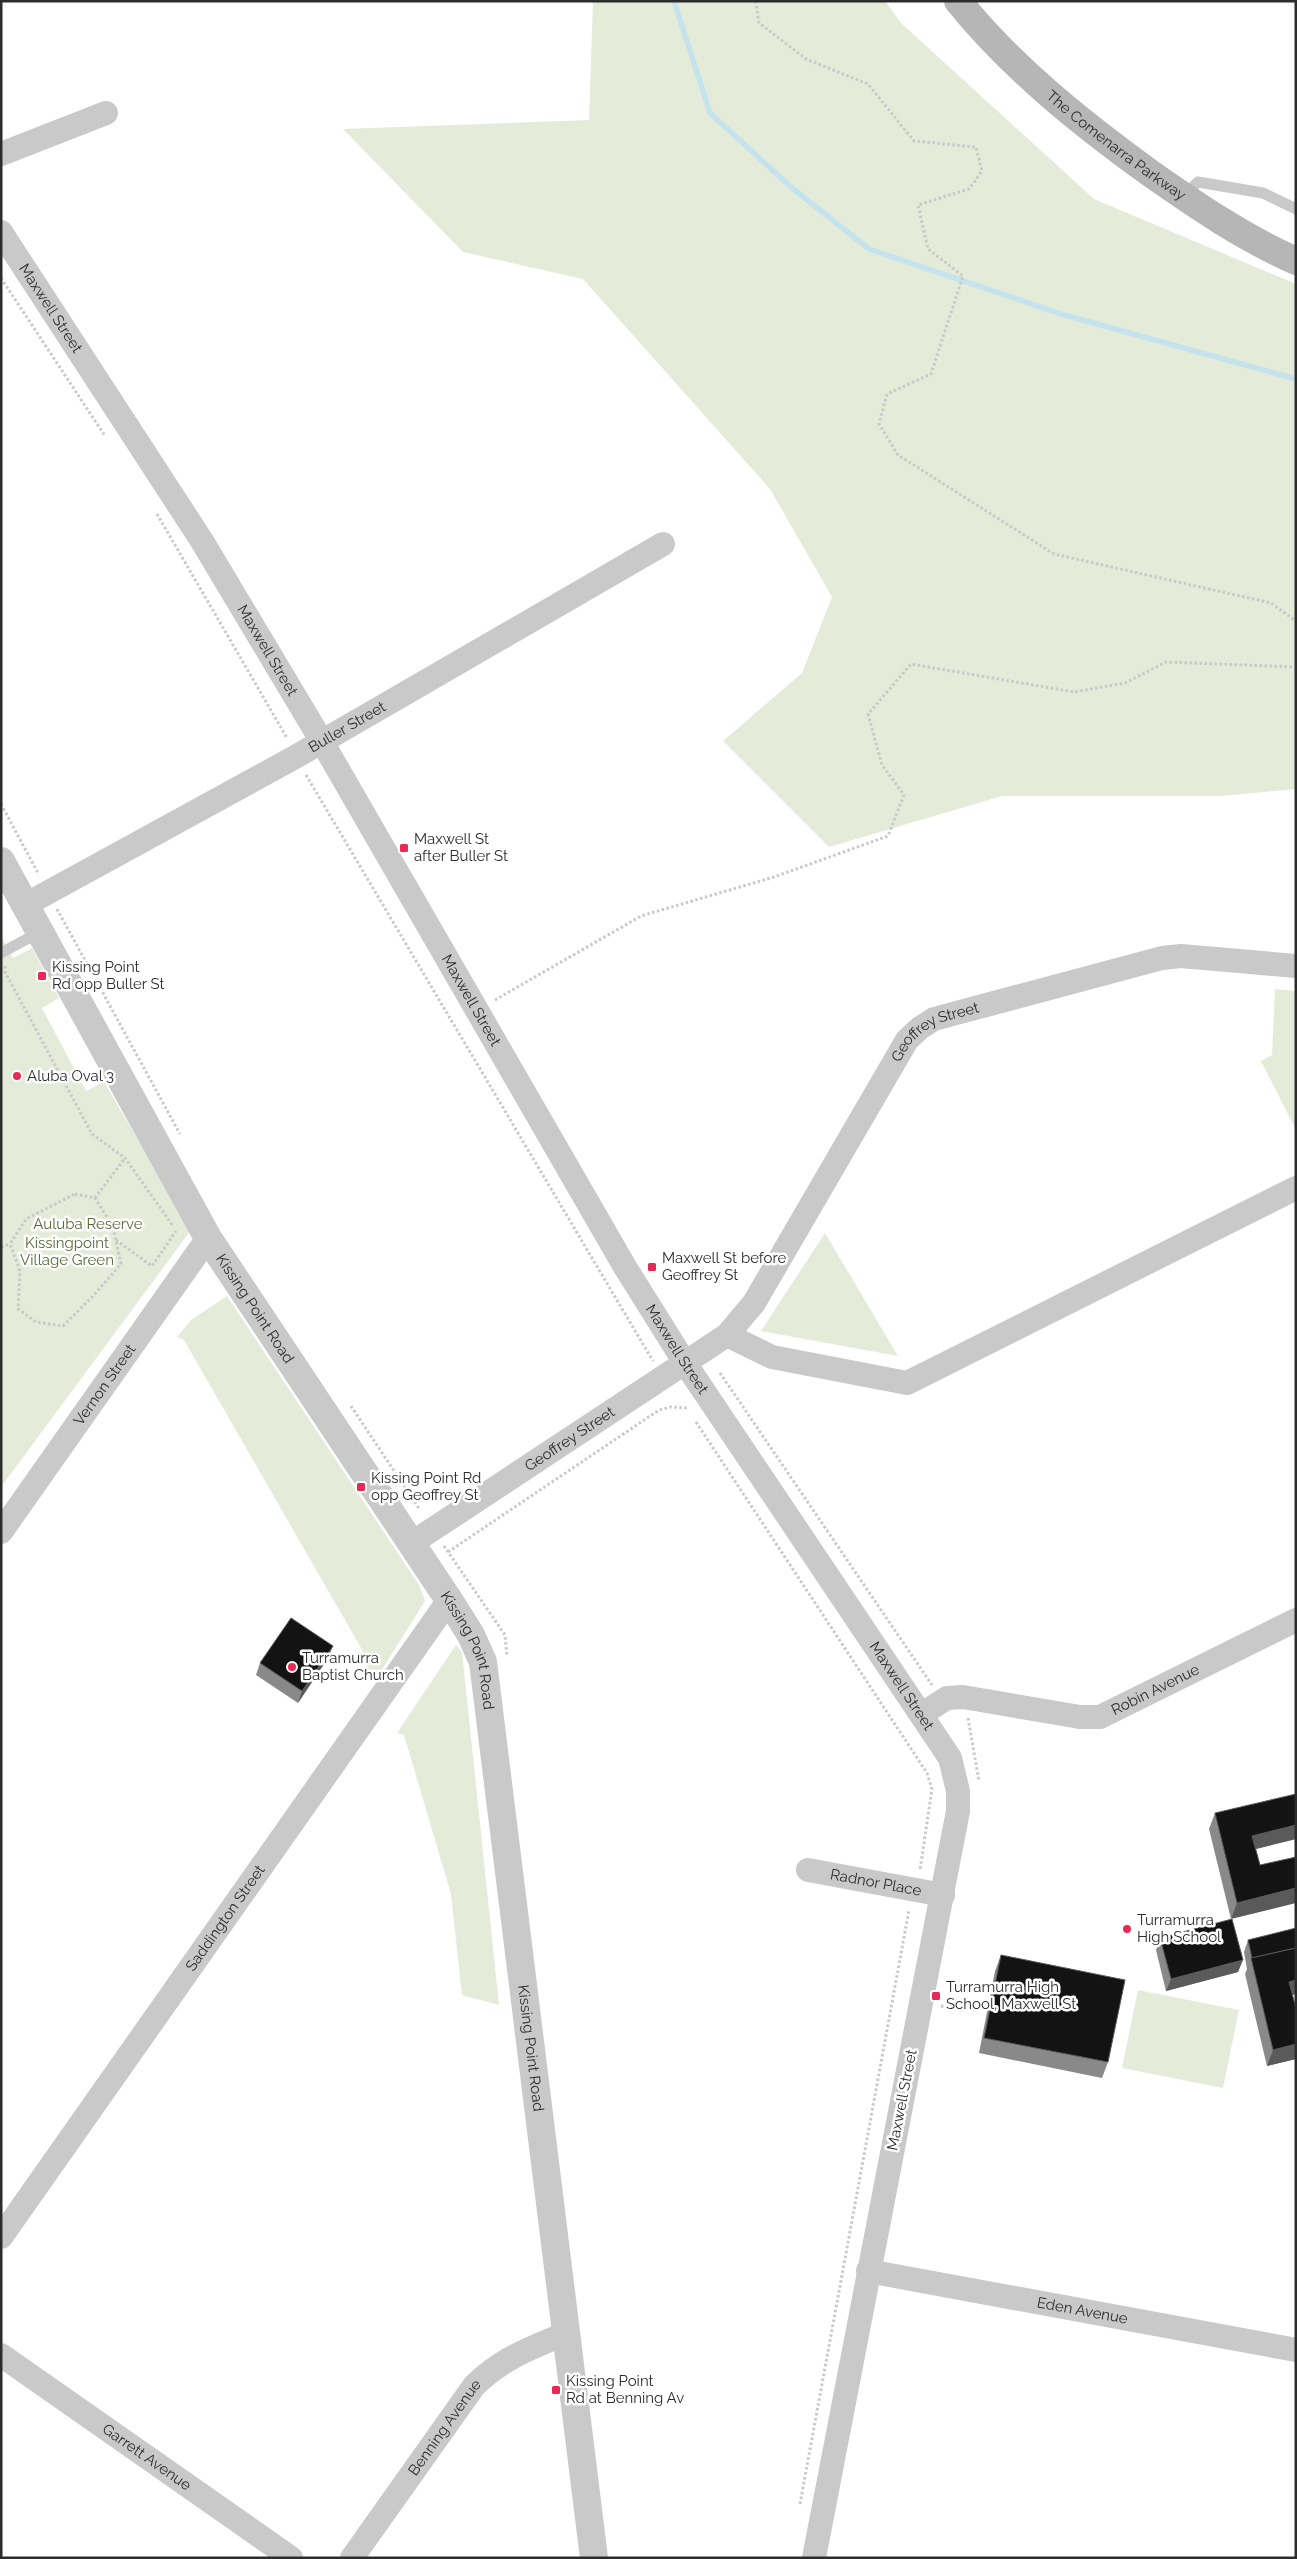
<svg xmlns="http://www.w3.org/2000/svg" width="1297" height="2559" viewBox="0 0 1297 2559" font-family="Raleway,sans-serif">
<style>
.green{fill:#e5ebd9}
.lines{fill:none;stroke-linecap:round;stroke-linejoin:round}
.stream{stroke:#c4e3ec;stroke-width:5.5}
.path{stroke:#c9c9c9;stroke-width:3;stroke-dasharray:2.5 2.5;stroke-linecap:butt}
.service{stroke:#c9c9c9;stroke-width:11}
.minor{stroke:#c9c9c9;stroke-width:24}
.tertiary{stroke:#c9c9c9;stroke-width:28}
.secondary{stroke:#b6b6b6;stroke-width:28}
.wall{fill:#898989}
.shaded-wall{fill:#5a5a5a}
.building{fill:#131313;stroke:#5a5a5a}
.poi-dot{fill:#ea2855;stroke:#fff;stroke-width:2}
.labels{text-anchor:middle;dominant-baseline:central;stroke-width:5;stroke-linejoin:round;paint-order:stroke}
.street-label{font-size:15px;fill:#2c2c2c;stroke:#fff}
.poi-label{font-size:15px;fill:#2c2c2c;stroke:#fff;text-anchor:start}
.park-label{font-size:15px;fill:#576939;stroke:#fff}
</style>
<rect width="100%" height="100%" fill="#fff"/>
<g class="green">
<polygon points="593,1 885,1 901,23 1094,199 1296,284 1296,789 1221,796 1002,796 829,847 723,741 802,673 832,597 770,489 583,279 463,252 343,129 589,120"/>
<polygon points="1,936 13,958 32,948 59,998 42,1008 86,1091 104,1082 191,1230 1,1487"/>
<polygon points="1275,989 1296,991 1296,1130 1261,1061 1272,1055"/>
<polygon points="825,1233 898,1356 761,1331"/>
<polygon points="227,1296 419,1585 425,1601 376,1679 367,1672 368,1660 184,1340 177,1337 191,1320"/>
<polygon points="456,1645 462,1652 499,2005 462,1995 451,1894 404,1735 397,1733"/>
<polygon points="1138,1990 1239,2010 1223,2088 1122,2068"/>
</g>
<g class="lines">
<polyline class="stream" points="674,1 710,113 791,187 869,249 1061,314 1296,379"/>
<g class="path">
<polyline points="756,1 759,23 806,59 868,84 914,141 976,147 982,171 969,189 918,205 928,249 963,276 931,374 887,394 879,424 898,455 1054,554 1271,603 1296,621"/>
<polyline points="1,278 105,436"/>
<polyline points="157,514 287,738"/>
<polyline points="306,775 653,1361"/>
<polyline points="1,804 38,873"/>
<polyline points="57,909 180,1134"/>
<polyline points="5,966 5,972 92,1134 125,1158 173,1226"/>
<polyline points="495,1000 641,916 774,877 888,836 904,795 882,765 868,714 911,664 1074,692 1125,683 1166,662 1296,667"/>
<polygon points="75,1194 95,1198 113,1227 121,1264 94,1295 63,1326 36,1322 18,1309 20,1271 10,1244 26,1219"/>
<polyline points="95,1198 125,1158"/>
<polyline points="116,1240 152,1266 176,1231"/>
<polyline points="1,1247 10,1244"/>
<polyline points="720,1373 932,1685"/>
<polyline points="351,1406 420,1510"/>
<polyline points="696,1422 927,1773 932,1789 920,1870"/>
<polyline points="444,1546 505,1635 507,1656"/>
<polyline points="448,1552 659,1410 671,1407 687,1408"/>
<polyline points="968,1718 979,1781"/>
<polyline points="941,2006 962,2010"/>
<polyline points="800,2504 909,1910"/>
</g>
<g class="service">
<polyline points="1183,196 1198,182 1263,193 1296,209"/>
<polyline points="1,953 40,932"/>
</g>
<g class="minor">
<polyline points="1,154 106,113"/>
<path id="s1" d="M1,232L202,541L321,740L625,1267L685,1363L950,1758L958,1791V1811L814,2558"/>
<path id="s2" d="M25,905L297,756L663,544"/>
<polyline points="727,1335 772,1357 907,1383 1296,1188"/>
<path id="s3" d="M1,1532L208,1238"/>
<path id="s4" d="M412,1543L727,1335L754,1303L907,1040L920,1028L934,1019L1162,958L1181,956L1296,966"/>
<path id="s5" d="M922,1714L947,1698L963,1697L1080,1717H1100L1296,1620"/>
<path id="s6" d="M808,1870L943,1895"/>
<path id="s7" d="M1,2237L449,1600"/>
<path id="s8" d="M868,2271L1296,2350"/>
<path id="s9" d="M1,2355L291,2558"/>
<path id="s10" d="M352,2558L474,2386C502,2358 531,2348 567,2333"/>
</g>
<path class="tertiary" id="s11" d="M1,861L208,1238L449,1600L471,1635L483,1662L594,2558"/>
<path class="secondary" id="s12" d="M958,1C1012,68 1081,123 1150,173C1197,206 1244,238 1296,261"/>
</g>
<g class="wall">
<polygon points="328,1658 298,1703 256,1675 260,1663"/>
<polygon points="1215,1813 1296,1839 1256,1849 1260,1865 1231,1919 1209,1829"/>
<polygon points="1160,1938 1238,1972 1166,1991 1156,1950"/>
<polygon points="1248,1940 1296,1994 1292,1995 1296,2008 1296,2059 1267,2066 1245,1974 1247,1969 1244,1952"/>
<polygon points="1001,1955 1108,2062 1102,2078 979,2053 995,1971"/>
</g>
<g class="shaded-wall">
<polygon points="333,1646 328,1658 298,1703 302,1691"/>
<polygon points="1296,1825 1296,1839 1247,1851 1252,1836"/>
<polygon points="1296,1888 1296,1903 1231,1919 1237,1903"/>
<polygon points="1243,1960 1238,1972 1166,1991 1171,1979"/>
<polygon points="1296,1980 1296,1994 1283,1997 1289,1982"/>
<polygon points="1296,2044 1296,2059 1267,2066 1273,2050"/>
</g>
<g class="building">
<polygon points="291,1618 333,1646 302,1691 260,1663"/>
<polygon points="1296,1794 1296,1825 1252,1836 1260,1865 1296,1857 1296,1888 1237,1903 1215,1813"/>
<polygon points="1232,1919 1243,1960 1171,1979 1160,1938"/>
<polygon points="1296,1928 1296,1948 1252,1958 1248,1940"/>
<polygon points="1296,1948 1296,1980 1289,1982 1296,2008 1296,2044 1273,2050 1251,1958"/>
<polygon points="1001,1955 1125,1980 1108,2062 984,2038"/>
</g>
<g class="poi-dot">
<rect x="399" y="843" width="10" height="10" rx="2.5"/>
<rect x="37" y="971" width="10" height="10" rx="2.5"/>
<circle cx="17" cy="1076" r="5"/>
<rect x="647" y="1262" width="10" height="10" rx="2.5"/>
<rect x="356" y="1482" width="10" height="10" rx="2.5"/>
<circle cx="292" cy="1667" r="5"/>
<circle cx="1127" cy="1929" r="5"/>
<rect x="931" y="1991" width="10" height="10" rx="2.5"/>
<rect x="551" y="2385" width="10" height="10" rx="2.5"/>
</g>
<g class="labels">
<g class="street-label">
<text stroke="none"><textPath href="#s12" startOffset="215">The Comenarra Parkway</textPath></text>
<text stroke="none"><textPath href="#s1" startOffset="91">Maxwell Street</textPath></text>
<text stroke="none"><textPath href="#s1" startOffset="496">Maxwell Street</textPath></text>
<text stroke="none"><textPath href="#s2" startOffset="368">Buller Street</textPath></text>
<text stroke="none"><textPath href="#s1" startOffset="901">Maxwell Street</textPath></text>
<text stroke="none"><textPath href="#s4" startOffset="752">Geoffrey Street</textPath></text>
<text stroke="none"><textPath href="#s11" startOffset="515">Kissing Point Road</textPath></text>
<text stroke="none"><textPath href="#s1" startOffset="1306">Maxwell Street</textPath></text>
<text stroke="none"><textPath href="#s3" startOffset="180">Vernon Street</textPath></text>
<text stroke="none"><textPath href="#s4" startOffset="189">Geoffrey Street</textPath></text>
<text stroke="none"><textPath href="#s11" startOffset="920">Kissing Point Road</textPath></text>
<text stroke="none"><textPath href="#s1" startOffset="1711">Maxwell Street</textPath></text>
<text stroke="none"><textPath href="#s5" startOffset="246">Robin Avenue</textPath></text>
<text stroke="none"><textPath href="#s6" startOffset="69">Radnor Place</textPath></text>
<text stroke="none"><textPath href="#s7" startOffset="390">Saddington Street</textPath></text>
<text stroke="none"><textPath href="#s11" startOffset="1325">Kissing Point Road</textPath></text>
<text transform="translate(902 2100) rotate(-79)">Maxwell Street</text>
<text stroke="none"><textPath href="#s8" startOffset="218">Eden Avenue</textPath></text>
<text stroke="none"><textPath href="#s10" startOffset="160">Benning Avenue</textPath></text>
<text stroke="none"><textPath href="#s9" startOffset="178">Garrett Avenue</textPath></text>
</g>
<g class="poi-label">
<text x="414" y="839">Maxwell St<tspan x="414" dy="17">after Buller St</tspan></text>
<text x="52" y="967">Kissing Point<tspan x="52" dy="17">Rd opp Buller St</tspan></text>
<text x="27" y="1076">Aluba Oval 3</text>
<text x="662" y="1258">Maxwell St before<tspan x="662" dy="17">Geoffrey St</tspan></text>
<text x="371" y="1478">Kissing Point Rd<tspan x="371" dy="17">opp Geoffrey St</tspan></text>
<text x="302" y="1658">Turramurra<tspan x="302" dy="17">Baptist Church</tspan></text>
<text x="1137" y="1920">Turramurra<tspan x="1137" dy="17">High School</tspan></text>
<text x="946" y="1987">Turramurra High<tspan x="946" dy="17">School, Maxwell St</tspan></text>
<text x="566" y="2381">Kissing Point<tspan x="566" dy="17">Rd at Benning Av</tspan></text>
</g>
<g class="park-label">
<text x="88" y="1224">Auluba Reserve</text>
<text x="67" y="1243">Kissingpoint<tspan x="67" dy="17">Village Green</tspan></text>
</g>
</g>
<rect width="1297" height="2559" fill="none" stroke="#2c2c2c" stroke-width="5"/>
</svg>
